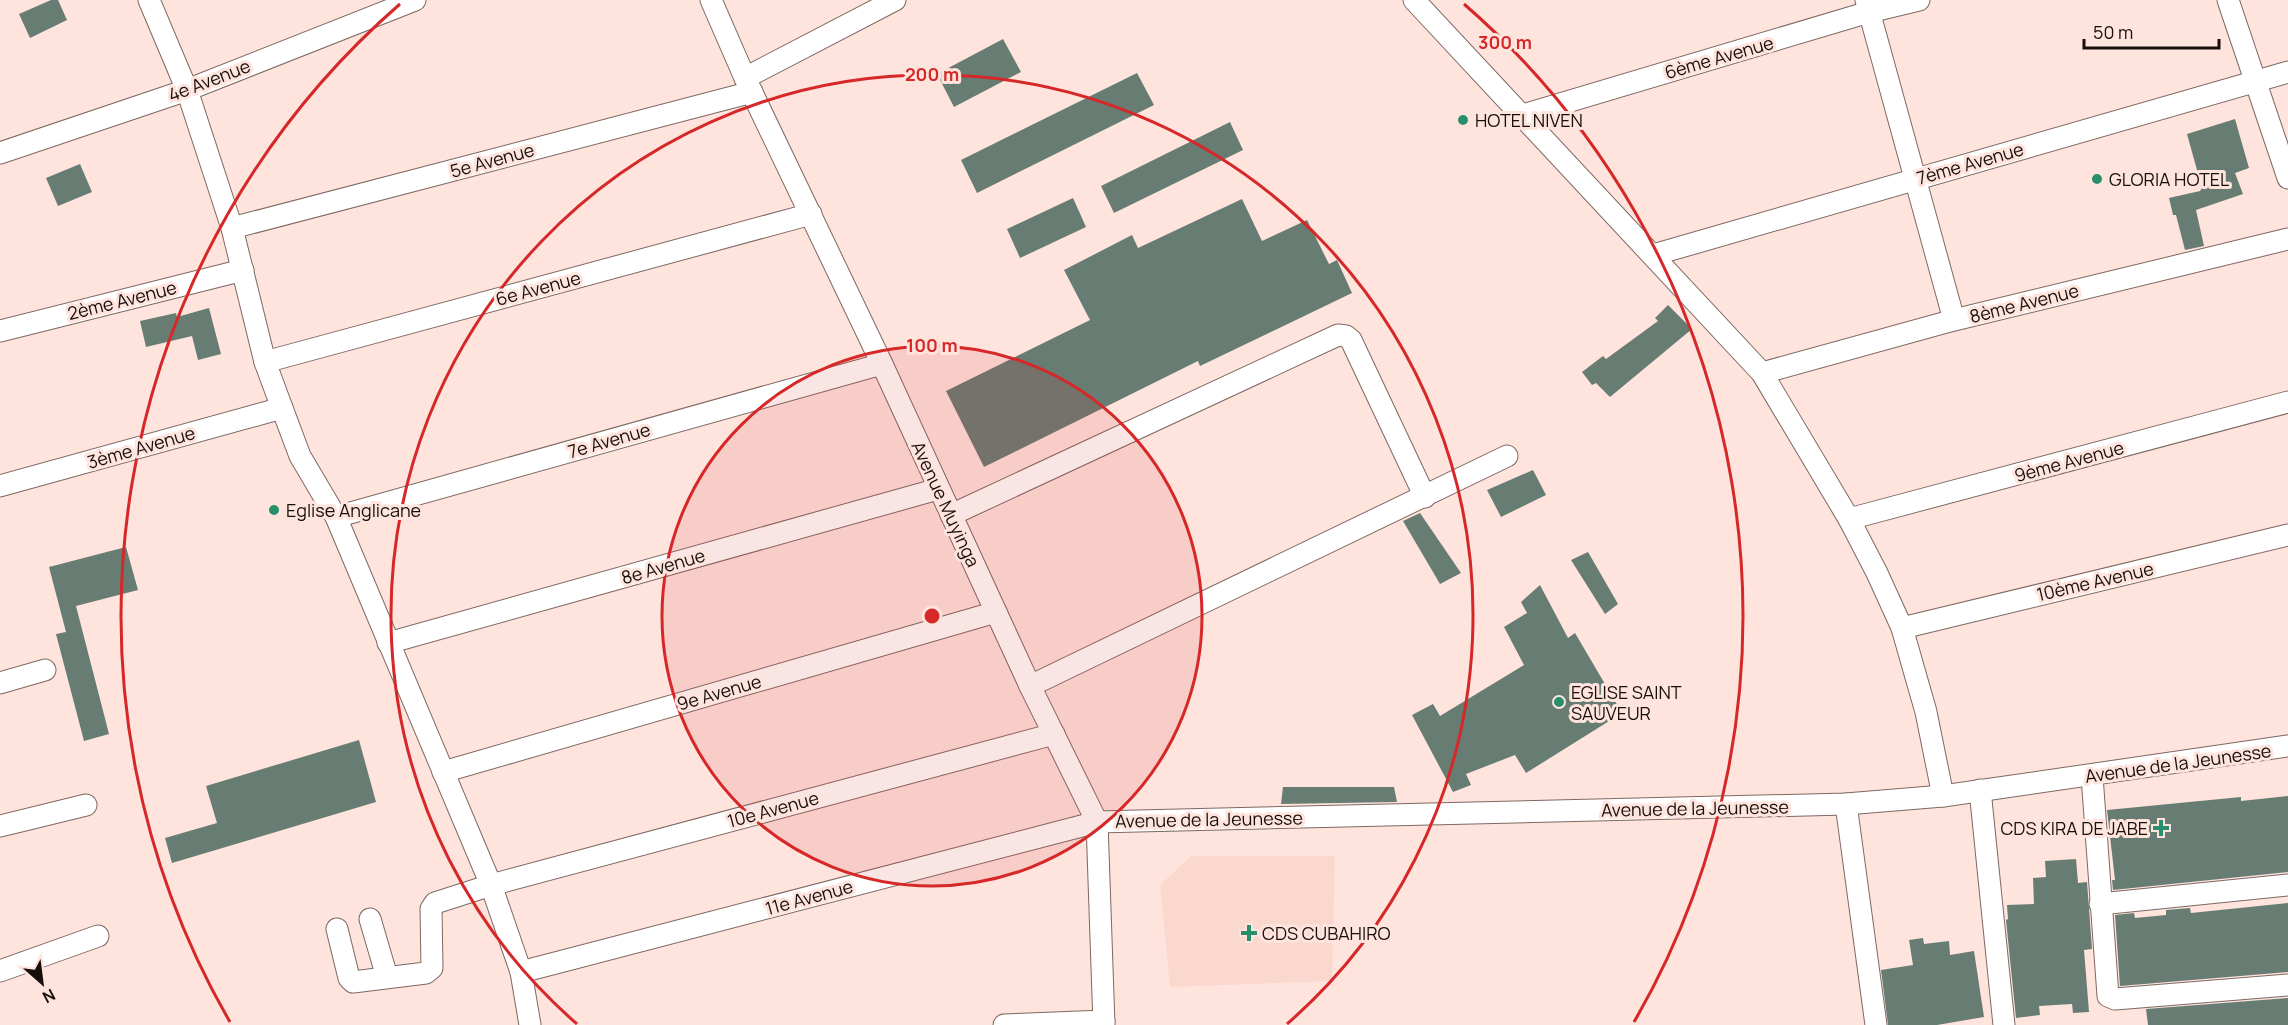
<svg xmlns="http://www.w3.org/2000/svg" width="2288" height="1025" viewBox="0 0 2288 1025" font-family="Manrope,sans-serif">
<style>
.built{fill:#fad8ce}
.building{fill:#677d73}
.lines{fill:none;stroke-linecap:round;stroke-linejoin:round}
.minor-casing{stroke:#7e6862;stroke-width:23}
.minor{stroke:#fff;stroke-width:21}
.ring{fill:none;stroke:#d62828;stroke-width:3}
.poi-dot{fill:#288f6c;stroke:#fee4dd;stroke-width:2}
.labels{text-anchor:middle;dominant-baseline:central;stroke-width:6;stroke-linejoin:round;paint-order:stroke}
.street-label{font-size:18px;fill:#170f0c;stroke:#fee4dd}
.poi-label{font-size:18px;fill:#170f0c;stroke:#fee4dd;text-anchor:start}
.centre{fill:#d62828;stroke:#fee4dd;stroke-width:3}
.ring-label{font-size:18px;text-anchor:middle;font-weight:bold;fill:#d62828;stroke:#fee4dd;stroke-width:6;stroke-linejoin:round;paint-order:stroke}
</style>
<rect width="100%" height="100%" fill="#fee4dd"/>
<polygon class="built" points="1191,856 1335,856 1332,981 1170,987 1160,885"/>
<g class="building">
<polygon points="51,0 58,0 67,20 30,38 19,14"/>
<polygon points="1003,39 1021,72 954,107 937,74"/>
<polygon points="1137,73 1154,105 977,193 961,160"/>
<polygon points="2235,119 2249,168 2235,173 2243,194 2196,210 2204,246 2185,250 2176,215 2173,215 2169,198 2200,191 2202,188 2187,134"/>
<polygon points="1230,122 1243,150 1114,213 1101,186"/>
<polygon points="80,164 92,192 58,206 46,178"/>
<polygon points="1073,198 1086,227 1020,258 1007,229"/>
<polygon points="1242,199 1262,241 1307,220 1329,264 1337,260 1352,293 1200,366 1198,361 984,467 946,391 1090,320 1064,270 1132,235 1138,248"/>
<polygon points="1668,305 1692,329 1610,397 1596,383 1592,385 1582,372 1603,356 1606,359 1658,321 1655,318"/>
<polygon points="209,308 221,354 198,360 192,336 146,347 140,321 176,313 177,317"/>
<polygon points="1533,470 1546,495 1501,517 1487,490"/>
<polygon points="1420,513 1461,573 1440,584 1403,521"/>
<polygon points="126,547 138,590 76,606 109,734 84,741 56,634 66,632 49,567"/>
<polygon points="1588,552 1618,604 1605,614 1571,560"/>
<polygon points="1540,585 1568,638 1575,633 1622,713 1526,773 1515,755 1466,774 1471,785 1453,792 1412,715 1433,704 1440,716 1524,665 1504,627 1527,613 1521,602"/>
<polygon points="359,740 376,802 172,863 165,838 217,823 206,786"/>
<polygon points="1283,787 1394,787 1397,802 1281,804"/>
<polygon points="2288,796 2288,872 2113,890 2112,880 2115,880 2107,810 2241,797 2241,801"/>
<polygon points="2076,859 2078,883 2087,882 2092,949 2084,950 2089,1012 2073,1013 2072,1004 2039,1006 2040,1015 2016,1018 2006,920 2008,919 2007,905 2034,904 2033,878 2046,877 2045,861"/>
<polygon points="2288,903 2288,972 2120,986 2115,915 2134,913 2135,918 2166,915 2166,910 2190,908 2191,913"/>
<polygon points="1923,938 1924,944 1949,941 1950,955 1974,951 1984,1017 1937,1025 1888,1025 1881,970 1913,965 1909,940"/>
<polygon points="2288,998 2288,1025 2148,1025 2146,1009"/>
</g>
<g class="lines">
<defs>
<g id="minor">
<polyline points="149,0 187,90 232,228 265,362 282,408 300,456 336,517 491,885 521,972 530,1025"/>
<polyline points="711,0 745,78 882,364 1030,686 1097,822 1104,1025"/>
<polyline points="1414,0 1762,373 1849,519 1877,573 1902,628 1926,712 1943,796"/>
<polyline points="1866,0 1954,320"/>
<polyline points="2228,0 2288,178"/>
<polyline points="745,78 895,0"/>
<polyline points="1520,116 1869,12 1919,0"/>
<polyline points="0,153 187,90 415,0"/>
<polyline points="232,228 752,92"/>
<polyline points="1653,255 2288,72"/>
<polyline points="0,331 243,270"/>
<polyline points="265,362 811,214"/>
<polyline points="1762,373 1954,320 2288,239"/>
<polyline points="0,486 282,408"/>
<polyline points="951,515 1338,335 1346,336 1351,340 1425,497"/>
<polyline points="336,517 882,364"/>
<polyline points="1849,519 2288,402"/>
<polyline points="1902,628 2288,535"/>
<polyline points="388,643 938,489"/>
<polyline points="0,683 45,670"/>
<polyline points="1030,686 1507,456"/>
<polyline points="443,772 996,612"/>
<polyline points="2092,776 2108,996 2115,999 2288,985"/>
<polyline points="1980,790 2004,1025"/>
<polyline points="1846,804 1876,1025"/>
<polyline points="0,826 86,805"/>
<polyline points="2100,904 2288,885"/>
<polyline points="370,919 387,977"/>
<polyline points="337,929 349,978 353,982 426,973 432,968 431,909 435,903 491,885 1054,734"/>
<polyline points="0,971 98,936"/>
<polyline points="521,972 1097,822 1846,804 1943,796 2288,746"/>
<polyline points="1004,1025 1104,1021"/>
</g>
</defs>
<use href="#minor" class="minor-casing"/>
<use href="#minor" class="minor"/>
</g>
<circle cx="932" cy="616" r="270" fill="#d62828" fill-opacity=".12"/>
<g class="ring">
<circle cx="932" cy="616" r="270"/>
<path d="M577 1024A541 541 0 1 1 1287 1024"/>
<path d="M230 1022A811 811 0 0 1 400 4M1464 4A811 811 0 0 1 1634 1022"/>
</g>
<g class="poi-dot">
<circle cx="1463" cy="120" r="6"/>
<circle cx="2097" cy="179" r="6"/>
<circle cx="274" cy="510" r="6"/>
<circle cx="1559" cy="702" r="6"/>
<path d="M2158 819h6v6h6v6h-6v6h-6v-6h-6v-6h6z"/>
<path d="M1246 924h6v6h6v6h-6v6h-6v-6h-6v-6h6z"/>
</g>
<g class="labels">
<g class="street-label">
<text transform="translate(1719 57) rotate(-16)">6ème Avenue</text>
<text transform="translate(209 80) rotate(-21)">4e Avenue</text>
<text transform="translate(492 160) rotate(-15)">5e Avenue</text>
<text transform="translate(1970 163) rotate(-16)">7ème Avenue</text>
<text transform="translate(538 288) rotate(-15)">6e Avenue</text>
<text transform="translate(122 300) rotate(-14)">2ème Avenue</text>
<text transform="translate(2024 303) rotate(-14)">8ème Avenue</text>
<text transform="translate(609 440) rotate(-16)">7e Avenue</text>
<text transform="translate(141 447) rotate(-16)">3ème Avenue</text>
<text transform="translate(2069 461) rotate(-15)">9ème Avenue</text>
<text transform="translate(946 504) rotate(65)">Avenue Muyinga</text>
<text transform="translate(663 566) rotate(-16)">8e Avenue</text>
<text transform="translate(2095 581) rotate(-13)">10ème Avenue</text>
<text transform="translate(719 692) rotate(-16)">9e Avenue</text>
<text transform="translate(2178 763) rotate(-8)">Avenue de la Jeunesse</text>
<text transform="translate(1695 808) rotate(-1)">Avenue de la Jeunesse</text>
<text transform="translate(773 809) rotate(-15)">10e Avenue</text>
<text transform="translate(1209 819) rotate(-1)">Avenue de la Jeunesse</text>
<text transform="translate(809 897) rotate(-15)">11e Avenue</text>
</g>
<g class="poi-label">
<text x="1475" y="120">HOTEL NIVEN</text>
<text x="2109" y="179">GLORIA HOTEL</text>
<text x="286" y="510">Eglise Anglicane</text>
<text x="1571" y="692">EGLISE SAINT<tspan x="1571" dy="21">SAUVEUR</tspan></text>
<text x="2148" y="828" text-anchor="end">CDS KIRA DE JABE</text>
<text x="1262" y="933">CDS CUBAHIRO</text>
</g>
</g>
<circle cx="932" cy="616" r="9" class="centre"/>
<g class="ring-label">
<text x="1505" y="49">300 m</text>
<text x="932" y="81">200 m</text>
<text x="932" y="352">100 m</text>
</g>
<g transform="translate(42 983) rotate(152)" stroke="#fee4dd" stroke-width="4.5" paint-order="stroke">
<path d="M0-4.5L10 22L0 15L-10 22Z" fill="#170f0c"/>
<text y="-9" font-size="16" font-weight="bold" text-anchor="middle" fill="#170f0c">N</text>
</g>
<path d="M2084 39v9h135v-9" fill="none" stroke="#170f0c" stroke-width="3"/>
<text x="2093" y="39" font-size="18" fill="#170f0c" stroke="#fee4dd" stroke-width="4.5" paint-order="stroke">50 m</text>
</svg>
